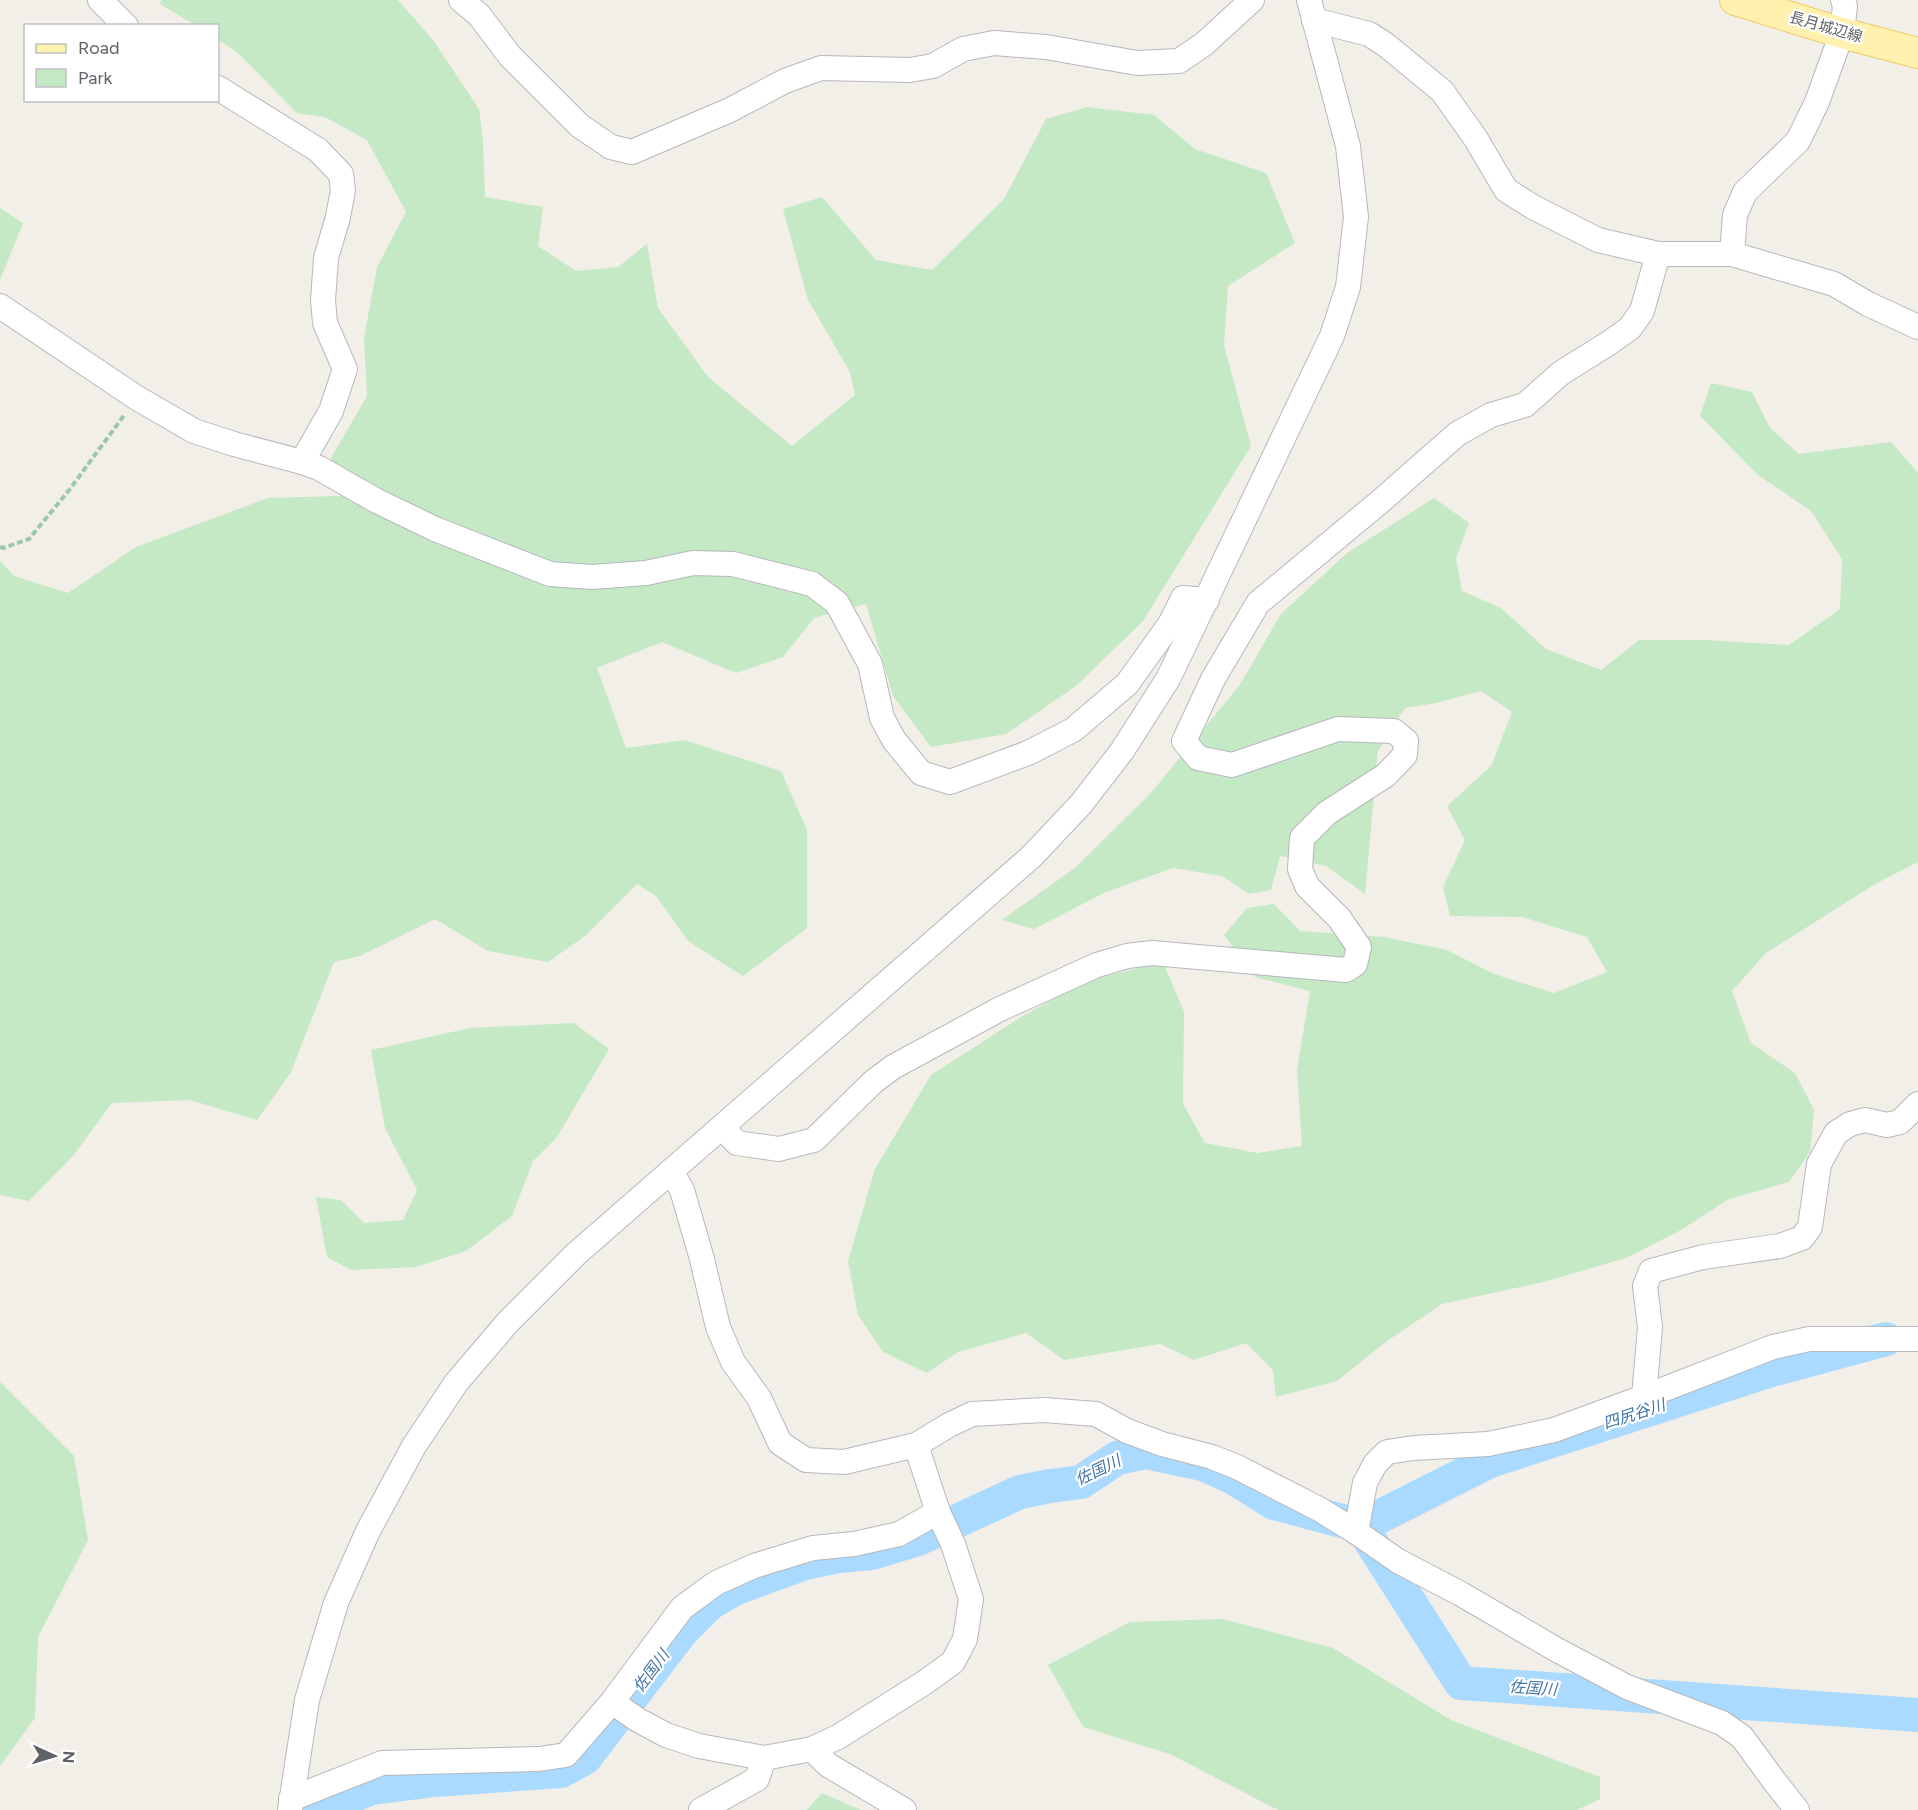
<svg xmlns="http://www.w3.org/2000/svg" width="1918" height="1810" viewBox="0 0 1918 1810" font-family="Figtree,'Noto Sans JP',sans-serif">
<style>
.green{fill:#c5e8c5}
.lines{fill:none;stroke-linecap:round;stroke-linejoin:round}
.river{stroke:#aadaff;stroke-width:34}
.minor-casing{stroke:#b5b8bc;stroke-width:26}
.major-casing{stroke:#f2c960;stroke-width:32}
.path{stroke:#9cc7a9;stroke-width:4;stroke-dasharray:6 3;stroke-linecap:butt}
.minor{stroke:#fff;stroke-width:24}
.major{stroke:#fff2af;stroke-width:30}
.labels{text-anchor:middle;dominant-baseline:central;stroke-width:4.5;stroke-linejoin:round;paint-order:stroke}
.street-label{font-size:15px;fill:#5f6368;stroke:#fff}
.water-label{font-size:16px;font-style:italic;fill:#4174aa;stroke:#fff}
</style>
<rect width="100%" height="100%" fill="#f1efe8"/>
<g class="green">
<polygon points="161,0 398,0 433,40 479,109 483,140 485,197 543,207 538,246 576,271 618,267 647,244 658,308 708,377 792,446 855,395 850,372 808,300 783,209 822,197 876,260 932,270 1004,199 1046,119 1087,107 1154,115 1195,149 1266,173 1295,243 1228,286 1224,345 1251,446 1143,621 1076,686 1006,734 931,747 893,696 866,604 814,618 783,657 736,673 662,642 597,668 626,748 684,740 781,771 807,830 807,928 743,976 688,941 656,896 637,884 585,936 548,962 488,951 435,919 360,956 334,962 291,1072 257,1120 190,1100 112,1103 73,1156 29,1201 0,1195 0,561 14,576 68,593 136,547 268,498 340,496 331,458 367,396 364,338 377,267 406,212 367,140 325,117 297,113 238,53 218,40 218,26 195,25 160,4"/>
<polygon points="0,208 23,223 0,280"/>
<polygon points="1711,383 1752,392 1770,428 1799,454 1891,442 1918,473 1918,862 1875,884 1766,953 1732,991 1751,1043 1795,1073 1814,1110 1810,1152 1789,1182 1729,1199 1681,1230 1626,1258 1543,1282 1442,1304 1387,1341 1337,1381 1276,1397 1273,1370 1246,1343 1194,1360 1160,1344 1064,1360 1026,1333 958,1352 927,1373 883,1352 858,1315 848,1261 875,1169 931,1075 1021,1017 1086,981 1163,962 1184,1012 1183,1104 1205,1143 1257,1153 1302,1146 1297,1070 1310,991 1255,977 1224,935 1247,908 1274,904 1300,931 1384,937 1447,950 1494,974 1554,993 1607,972 1587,937 1522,917 1450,916 1443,887 1465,840 1447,806 1491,766 1512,712 1481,691 1436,703 1405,708 1378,751 1365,894 1326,866 1280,856 1271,890 1249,894 1222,876 1173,868 1106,892 1034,929 1002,920 1075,868 1150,794 1239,686 1281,614 1347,553 1434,498 1469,523 1456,558 1462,591 1501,608 1546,649 1601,670 1639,640 1704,640 1789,645 1840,609 1842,559 1811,511 1758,475 1700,416"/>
<polygon points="574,1023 609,1049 557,1137 533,1161 512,1216 466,1251 416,1267 351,1270 327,1257 316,1197 341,1200 364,1223 403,1220 417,1190 385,1128 371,1050 470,1028"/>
<polygon points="0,1382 74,1456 88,1540 38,1637 35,1718 0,1766"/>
<polygon points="1222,1619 1333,1648 1451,1720 1600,1777 1600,1799 1577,1810 1278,1810 1170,1754 1083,1727 1048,1665 1130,1622"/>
<polygon points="822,1793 861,1810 807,1810"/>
</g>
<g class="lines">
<g class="river">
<polyline points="1361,1526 1490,1461 1768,1371 1886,1339"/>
<polyline points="317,1810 372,1788 435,1780 561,1771 585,1758 682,1631 709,1604 734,1589 802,1564 838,1556 872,1553 918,1539 1020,1492 1050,1486 1081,1482 1117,1458 1146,1452 1203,1464 1234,1478 1274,1503 1361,1526 1461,1683 1918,1715"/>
</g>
<defs>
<g id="minor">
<polyline points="100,0 126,26"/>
<polyline points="461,0 479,15 510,56 580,126 611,147 632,152 730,110 785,81 821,68 910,70 933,66 963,49 994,43 1046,47 1137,63 1179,61 1204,44 1252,0"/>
<polyline points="1314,20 1369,34 1386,45 1442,91 1476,139 1506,190 1533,207 1598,240 1658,254 1732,254 1834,284 1868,304 1918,327"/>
<polyline points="218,88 318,150 341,174 343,190 338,217 326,258 323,300 325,323 345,369 331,411 302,462"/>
<polyline points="1732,254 1735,215 1745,192 1798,141 1817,102 1842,33 1845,6 1843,0"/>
<polyline points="0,306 137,398 194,431 234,444 302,462 319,468 375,500 435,529 550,574 592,577 646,573 693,563 733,564 812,584 837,603 870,664 882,718 894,740 921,773 950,782 1028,753 1073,730 1127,684 1170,624 1183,598 1207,600"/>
<polyline points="722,1127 737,1143 779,1149 814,1140 873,1082 893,1067 1000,1009 1097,965 1127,956 1152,953 1346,970 1355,964 1359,947 1339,918 1307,886 1300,869 1302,838 1327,813 1386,775 1405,755 1406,741 1394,731 1338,729 1232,765 1198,758 1184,741 1213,679 1258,603 1382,500 1457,434 1491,415 1525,405 1561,373 1609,343 1630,328 1642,311 1658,254"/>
<polyline points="671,1171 682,1190 702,1259 718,1327 733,1362 759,1398 780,1443 806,1460 844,1462 916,1445 949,1425 972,1414 1044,1410 1096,1414 1127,1431 1162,1444 1212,1457 1237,1467 1319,1509 1356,1532 1398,1561 1461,1594 1557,1650 1627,1687 1722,1723 1742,1737 1775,1782 1797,1810"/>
<polyline points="1644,1397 1650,1327 1645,1286 1651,1271 1703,1257 1780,1246 1802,1238 1810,1227 1819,1164 1836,1133 1850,1124 1865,1120 1887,1125 1900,1122 1918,1104"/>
<polyline points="1356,1532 1365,1483 1375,1464 1387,1452 1414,1448 1488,1444 1554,1430 1644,1397 1773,1347 1809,1339 1918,1339"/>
<polyline points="612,1702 638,1720 666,1735 699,1746 764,1758 812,1749 838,1737 924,1683 953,1662 965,1639 971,1599 953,1544 938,1512 916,1445"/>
<polyline points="812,1749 828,1765 904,1810"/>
<polyline points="291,1799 382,1763 539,1759 566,1755 612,1702 682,1608 716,1583 754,1566 813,1548 854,1544 899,1534 938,1512"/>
<polyline points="290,1810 307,1700 336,1603 368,1531 414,1446 456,1383 508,1322 576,1254 1031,857 1081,804 1122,751 1168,679 1332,336 1348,287 1356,217 1348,146 1309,0"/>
<polyline points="701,1810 757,1779 764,1758"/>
</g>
<polyline id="major" points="1735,0 1842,33 1918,53"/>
</defs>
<use href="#minor" class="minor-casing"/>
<use href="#major" class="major-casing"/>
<polyline class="path" points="0,547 3,548 29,539 70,489 125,414"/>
<use href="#minor" class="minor"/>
<use href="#major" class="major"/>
</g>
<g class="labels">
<g class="street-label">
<text transform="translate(1826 27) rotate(16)">長月城辺線</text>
</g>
<g class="water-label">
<text transform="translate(1634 1414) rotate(-18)">四尻谷川</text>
<text transform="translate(1098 1470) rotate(-26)">佐国川</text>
<text transform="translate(651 1671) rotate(-53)">佐国川</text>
<text transform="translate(1533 1688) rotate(4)">佐国川</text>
</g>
</g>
<rect x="24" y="24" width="195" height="78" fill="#ffffff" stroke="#bfc1c3" stroke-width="1.5"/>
<rect x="36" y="44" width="30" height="9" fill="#fff2af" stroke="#bfc1c3" stroke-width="1.5"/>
<text x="78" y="54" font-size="18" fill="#5f6368">Road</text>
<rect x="36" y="69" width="30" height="18" fill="#c5e8c5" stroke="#bfc1c3" stroke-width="1.5"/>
<text x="78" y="84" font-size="18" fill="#5f6368">Park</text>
<g transform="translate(54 1756) rotate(94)" stroke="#ffffff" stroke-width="4.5" paint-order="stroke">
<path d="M0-4.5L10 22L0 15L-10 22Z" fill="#5f6368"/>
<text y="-9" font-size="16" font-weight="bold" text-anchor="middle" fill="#5f6368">N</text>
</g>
</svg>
